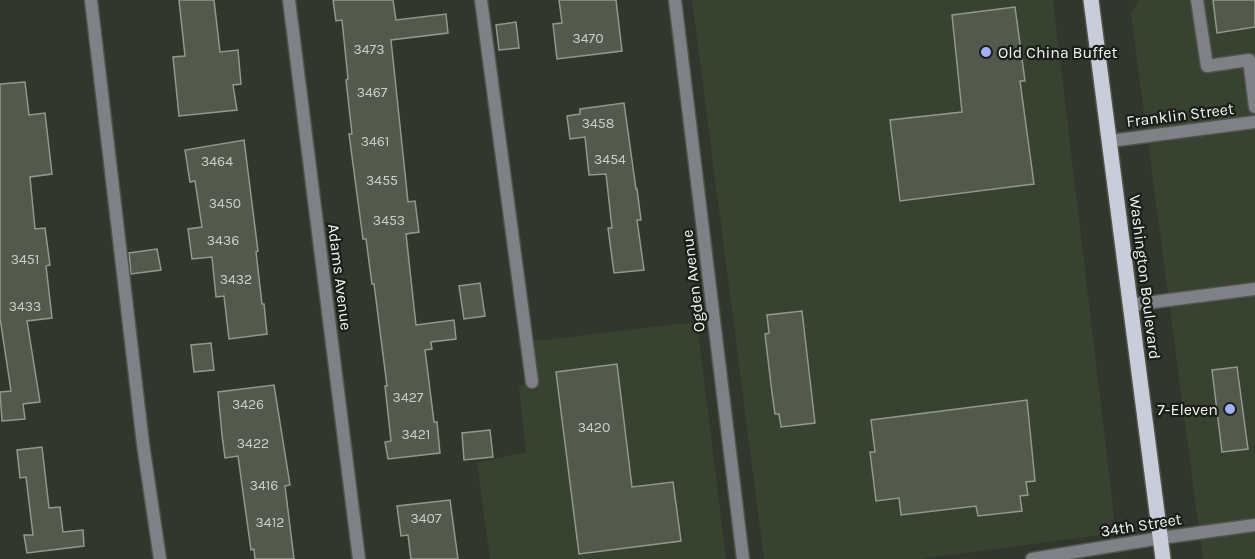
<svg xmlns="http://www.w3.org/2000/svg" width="1255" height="559" viewBox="0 0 1255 559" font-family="Karla,sans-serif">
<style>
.built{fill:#384231}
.building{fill:#53594d;stroke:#91998c;stroke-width:1.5}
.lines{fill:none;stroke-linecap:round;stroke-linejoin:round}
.service-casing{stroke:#50554b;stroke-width:15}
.minor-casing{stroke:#50554b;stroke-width:15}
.primary-casing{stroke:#50554b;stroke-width:18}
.service{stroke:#7f8187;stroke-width:12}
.minor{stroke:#7f8187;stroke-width:12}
.primary{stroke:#c9cdda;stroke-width:15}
.poi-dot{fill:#9fb3fd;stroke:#1b1e19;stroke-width:2}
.labels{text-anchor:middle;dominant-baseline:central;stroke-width:4.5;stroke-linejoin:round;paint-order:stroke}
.number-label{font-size:14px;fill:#cacec6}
.poi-label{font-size:16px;fill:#f1f5ee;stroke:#1b1e19;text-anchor:start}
.street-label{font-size:16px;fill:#f1f5ee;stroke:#1b1e19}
</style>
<rect width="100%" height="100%" fill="#31372c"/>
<g class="built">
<polygon points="692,0 1053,0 1114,515 1112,524 1102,535 920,559 764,559"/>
<polygon points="1139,0 1255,0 1255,559 1203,559 1131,14"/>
<polygon points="697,322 726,559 490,559 477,463 526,452 519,385 539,383 534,341"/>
</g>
<g class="building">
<polygon points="179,0 214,0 220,52 238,50 241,84 233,85 237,110 179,116 173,57 185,56"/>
<polygon points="333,0 393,0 396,20 446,14 448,33 391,40 408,202 415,201 419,232 406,234 416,325 454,320 456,339 431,342 432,349 425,350 434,422 437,422 440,453 388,459 385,442 391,441 385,386 387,386 374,284 372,284 366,239 363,239 349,134 352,134 346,80 348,79 342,20 336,21"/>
<polygon points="559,0 616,0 622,51 557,59 553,24 562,23"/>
<polygon points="1213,0 1255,0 1255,27 1217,33"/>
<polygon points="1015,7 1025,81 1020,81 1034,184 900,201 890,120 962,112 952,15"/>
<polygon points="516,22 519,48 499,50 496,25"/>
<polygon points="25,82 29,115 45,113 52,174 30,177 35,229 45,228 50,265 46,266 52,318 27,321 40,402 23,404 25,419 2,421 0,392 11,391 0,318 0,84"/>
<polygon points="624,103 636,189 637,189 641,220 637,220 644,270 614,273 608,228 612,228 606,174 589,175 585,137 570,139 567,116 580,114 580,109"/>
<polygon points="244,140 258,251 256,252 262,304 264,304 267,334 229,339 224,296 216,297 212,257 192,259 188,229 202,227 195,181 190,182 185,150"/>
<polygon points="157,249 161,270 131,274 129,253"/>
<polygon points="480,283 485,316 464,319 459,286"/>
<polygon points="802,311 815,423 781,427 779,414 775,414 772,393 765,334 769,333 767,315"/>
<polygon points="211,343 214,370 194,372 191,345"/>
<polygon points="617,364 632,487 673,482 681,541 579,554 556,372"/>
<polygon points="1237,367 1248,449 1222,452 1212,370"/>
<polygon points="274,385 290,485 285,486 294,559 255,559 254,549 251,550 238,456 225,458 222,435 218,392"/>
<polygon points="1027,400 1035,481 1026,482 1028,495 1020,496 1022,511 978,516 976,506 901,515 899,498 876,501 870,452 875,452 871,420"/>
<polygon points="490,430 493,457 464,460 462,433"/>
<polygon points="42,447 49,508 60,507 63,532 83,530 84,546 27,553 24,535 33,535 26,477 20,478 17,450"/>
<polygon points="450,500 458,559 411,559 408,535 401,536 397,506"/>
</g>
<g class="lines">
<defs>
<g id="service">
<polyline points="91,0 143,444 160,559"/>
<polyline points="481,0 532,382"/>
<polyline points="1197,0 1207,66 1249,60 1255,107"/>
<polyline points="1130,305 1255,289"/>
</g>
<g id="minor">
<polyline points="289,0 359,559"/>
<polyline points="675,0 743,559"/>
<polyline points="1110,141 1255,122"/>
<polyline points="1032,559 1161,538 1255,525"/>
</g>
<polyline id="primary" points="1091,0 1163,559"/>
</defs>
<use href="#service" class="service-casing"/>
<use href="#minor" class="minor-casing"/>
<use href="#primary" class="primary-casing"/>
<use href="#service" class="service"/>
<use href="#minor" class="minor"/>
<use href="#primary" class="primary"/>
</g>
<g class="poi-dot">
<circle cx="986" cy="52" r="6"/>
<circle cx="1230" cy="409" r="6"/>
</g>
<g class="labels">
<g class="number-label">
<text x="588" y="38">3470</text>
<text x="369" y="49">3473</text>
<text x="372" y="92">3467</text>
<text x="598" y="123">3458</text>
<text x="375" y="141">3461</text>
<text x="610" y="159">3454</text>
<text x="217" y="161">3464</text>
<text x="382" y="180">3455</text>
<text x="225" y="203">3450</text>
<text x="389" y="220">3453</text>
<text x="223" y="240">3436</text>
<text x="25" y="259">3451</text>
<text x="236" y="279">3432</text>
<text x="25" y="306">3433</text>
<text x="408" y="397">3427</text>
<text x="248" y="404">3426</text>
<text x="594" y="427">3420</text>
<text x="416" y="434">3421</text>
<text x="253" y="443">3422</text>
<text x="264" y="485">3416</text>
<text x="426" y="518">3407</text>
<text x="270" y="522">3412</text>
</g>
<g class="poi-label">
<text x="998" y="52">Old China Buffet</text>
<text x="1218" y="409" text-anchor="end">7-Eleven</text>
</g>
<g class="street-label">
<text transform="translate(1180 115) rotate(-7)">Franklin Street</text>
<text transform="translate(340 277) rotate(83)">Adams Avenue</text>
<text transform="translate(1145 277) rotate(83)">Washington Boulevard</text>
<text transform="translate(693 281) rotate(-97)">Ogden Avenue</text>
<text transform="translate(1141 525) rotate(-9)">34th Street</text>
</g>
</g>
</svg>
